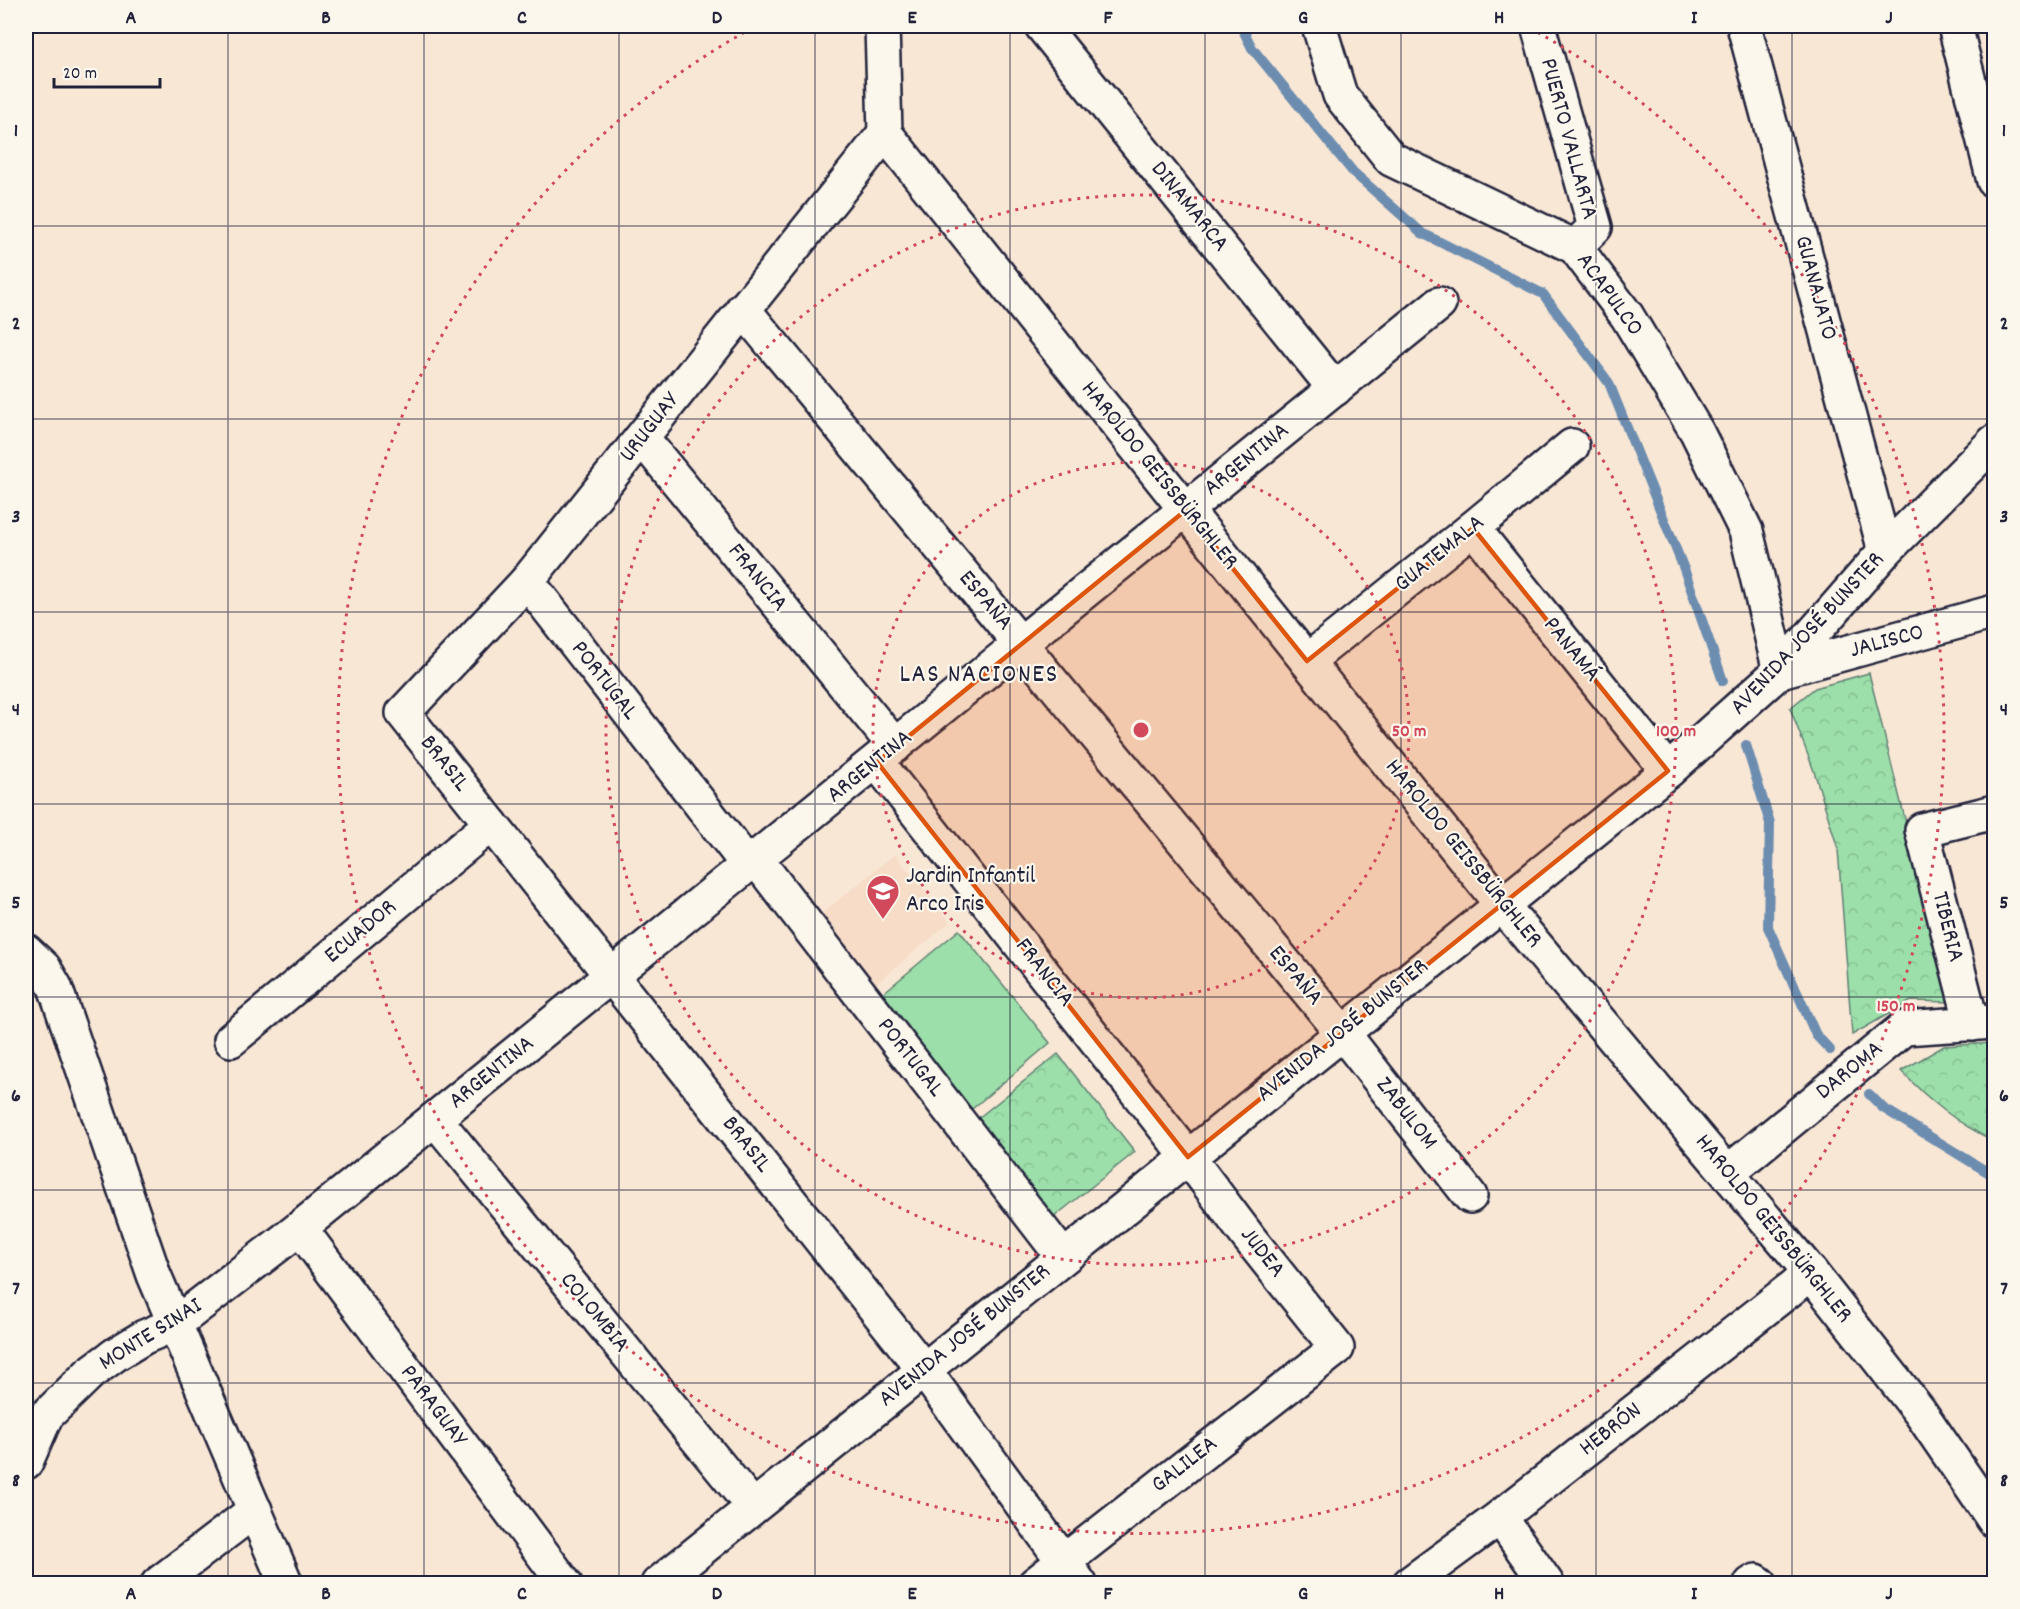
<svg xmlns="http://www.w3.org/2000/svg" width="2020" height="1609" viewBox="0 0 2020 1609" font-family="Dekko,sans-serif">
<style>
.built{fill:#f7dcc7}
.forest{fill:url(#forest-crowns);stroke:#5f8072;stroke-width:1.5}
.pitch{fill:#9cdfaa;stroke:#5f8072;stroke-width:1.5}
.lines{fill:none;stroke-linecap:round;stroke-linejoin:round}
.stream{stroke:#6c8daf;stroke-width:10}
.minor-casing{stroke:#22223b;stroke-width:38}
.tertiary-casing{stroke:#22223b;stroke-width:38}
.minor{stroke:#fbf7ec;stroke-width:33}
.tertiary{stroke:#fbf7ec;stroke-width:33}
.marked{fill:#de560e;fill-opacity:0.2;stroke:#de560e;stroke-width:4.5;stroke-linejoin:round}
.grid{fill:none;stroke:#22223b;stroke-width:1.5;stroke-opacity:0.55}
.ring{fill:none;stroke:#d1495b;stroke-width:3;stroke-dasharray:3 6}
.labels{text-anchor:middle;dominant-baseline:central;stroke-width:4.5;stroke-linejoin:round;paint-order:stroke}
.street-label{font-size:24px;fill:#22223b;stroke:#fbf7ec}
.poi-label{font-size:24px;fill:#22223b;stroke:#fbf7ec;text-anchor:start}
.neighbourhood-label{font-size:26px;letter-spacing:1.5px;fill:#22223b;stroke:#fbf7ec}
.centre{fill:#d1495b;stroke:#fbf7ec;stroke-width:3}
.ring-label{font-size:18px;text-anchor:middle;font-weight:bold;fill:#d1495b;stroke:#fbf7ec;stroke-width:4.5;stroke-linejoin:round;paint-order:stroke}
.neatline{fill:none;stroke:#22223b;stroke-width:2}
.grid-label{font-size:20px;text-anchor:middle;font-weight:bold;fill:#22223b}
</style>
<defs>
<pattern id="forest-crowns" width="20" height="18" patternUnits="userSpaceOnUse" patternTransform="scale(1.5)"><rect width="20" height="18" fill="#9cdfaa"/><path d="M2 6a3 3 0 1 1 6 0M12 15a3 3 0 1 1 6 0" fill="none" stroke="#86bf93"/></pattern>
</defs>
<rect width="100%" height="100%" fill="#f9e7d6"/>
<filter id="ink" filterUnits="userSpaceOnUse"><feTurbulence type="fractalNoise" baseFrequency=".0167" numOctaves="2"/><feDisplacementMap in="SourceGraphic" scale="12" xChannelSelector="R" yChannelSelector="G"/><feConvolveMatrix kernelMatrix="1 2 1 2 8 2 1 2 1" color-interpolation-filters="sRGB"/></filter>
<g filter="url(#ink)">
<polygon class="built" points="895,854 950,922 870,989 816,918"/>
<g class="forest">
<polygon points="1869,673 1950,1002 1911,1001 1852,1035 1838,849 1814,771 1790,708 1815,688"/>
<path d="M1994,1043V1141C1956,1123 1930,1101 1901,1071L1944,1046Z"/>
<polygon points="1058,1054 1135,1152 1049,1221 972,1123"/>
</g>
<polygon class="pitch" points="959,930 1050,1043 966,1114 876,999"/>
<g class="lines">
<g class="stream">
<polyline points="1241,26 1252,48 1353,172 1422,233 1543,294 1609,383 1684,569 1723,681"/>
<polyline points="1746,745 1770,823 1768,927 1816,1035 1830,1050"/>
<polyline points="1869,1094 1883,1108 1994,1176"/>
</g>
<defs>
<g id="minor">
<polyline points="882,26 885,133 1501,904"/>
<polyline points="1042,26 1335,389"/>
<polyline points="1319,26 1340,95 1391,159 1575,247 1627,316 1697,432 1746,531 1780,671 1994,612"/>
<polyline points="1538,26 1595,227 1575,247"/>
<polyline points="1744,26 1885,551"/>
<polyline points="1955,26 1994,181"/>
<polyline points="885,133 527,581 403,713 924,1370 1080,1584"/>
<polyline points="743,309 1342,1032 1470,1196"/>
<polyline points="642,438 895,746"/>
<polyline points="1473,528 1668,771"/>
<polyline points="527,581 748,865"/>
<polyline points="1307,661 1473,528 1572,446"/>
<polyline points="877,762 1188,1157 1249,1238 1337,1348 1035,1584"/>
<polyline points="756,859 1063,1257"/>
<polyline points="26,951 44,968 55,987 154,1275 286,1584"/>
<polyline points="1972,1024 1922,830 1994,812"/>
<polyline points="231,1040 491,824"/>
<polyline points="435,1119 753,1507"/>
<polyline points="1727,1173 1904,1028 1994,1022"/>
<polyline points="300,1228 565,1584"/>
<polyline points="26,1462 46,1416 90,1373 116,1354 144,1337 175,1324 300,1228 1439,304"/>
<polyline points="1500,1517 1547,1584"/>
<polyline points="158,1584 255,1510"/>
<polyline points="1409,1584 1500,1517 1811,1273"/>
<polyline points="1751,1584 1756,1581 1760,1584"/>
</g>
<g id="tertiary">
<polyline points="1501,904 1811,1273 1920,1412 1994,1520"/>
<polyline points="658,1584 1668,771 1780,671 1885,551 1994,442"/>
</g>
</defs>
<use href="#minor" class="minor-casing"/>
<use href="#tertiary" class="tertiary-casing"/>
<use href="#minor" class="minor"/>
<use href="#tertiary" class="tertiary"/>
</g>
</g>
<path class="marked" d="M1186,510L1307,661L1473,528L1668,771L1188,1157L877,762Z"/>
<path class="grid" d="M228,26V1584M424,26V1584M619,26V1584M815,26V1584M1010,26V1584M1205,26V1584M1401,26V1584M1596,26V1584M1792,26V1584M26,226H1994M26,419H1994M26,612H1994M26,804H1994M26,997H1994M26,1190H1994M26,1383H1994"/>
<g class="ring">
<circle cx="1141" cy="730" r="268"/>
<circle cx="1141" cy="730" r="535"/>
<path d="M1530 28A803 803 0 1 1 752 28"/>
</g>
<defs>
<symbol id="school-pin" viewBox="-11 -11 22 30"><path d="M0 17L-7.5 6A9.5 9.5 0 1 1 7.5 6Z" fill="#d1495b" stroke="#fbf7ec"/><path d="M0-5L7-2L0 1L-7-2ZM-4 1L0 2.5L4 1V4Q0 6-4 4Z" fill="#fff"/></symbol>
</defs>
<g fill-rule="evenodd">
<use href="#school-pin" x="864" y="872" width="38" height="52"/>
</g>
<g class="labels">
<g class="street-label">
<text transform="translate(1568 139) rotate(75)">PUERTO VALLARTA</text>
<text transform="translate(1189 207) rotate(51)">DINAMARCA</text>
<text transform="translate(1815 288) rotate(75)">GUANAJATO</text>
<text transform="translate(1609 295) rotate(54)">ACAPULCO</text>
<text transform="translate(650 428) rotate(-52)">URUGUAY</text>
<text transform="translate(1247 460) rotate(-39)">ARGENTINA</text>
<text transform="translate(1159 476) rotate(51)">HAROLDO GEISSBÜRGHLER</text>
<text transform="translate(1440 554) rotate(-39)">GUATEMALA</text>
<text transform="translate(757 578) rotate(51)">FRANCIA</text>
<text transform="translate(985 601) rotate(50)">ESPAÑA</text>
<text transform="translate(1808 634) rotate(-47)">AVENIDA JOSÉ BUNSTER</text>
<text transform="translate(1887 642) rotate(-15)">JALISCO</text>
<text transform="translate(1571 650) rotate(51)">PANAMÁ</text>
<text transform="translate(604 681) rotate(52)">PORTUGAL</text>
<text transform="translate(444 764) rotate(52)">BRASIL</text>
<text transform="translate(870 767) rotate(-39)">ARGENTINA</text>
<text transform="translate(1463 854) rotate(51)">HAROLDO GEISSBÜRGHLER</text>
<text transform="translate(1947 927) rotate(76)">TIBERIA</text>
<text transform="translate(361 932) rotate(-40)">ECUADOR</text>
<text transform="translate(1044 973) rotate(52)">FRANCIA</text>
<text transform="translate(1295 976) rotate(50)">ESPAÑA</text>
<text transform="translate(1343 1031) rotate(-39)">AVENIDA JOSÉ BUNSTER</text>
<text transform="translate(910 1058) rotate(52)">PORTUGAL</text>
<text transform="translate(1850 1071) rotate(-39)">DAROMA</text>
<text transform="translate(492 1073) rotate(-39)">ARGENTINA</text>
<text transform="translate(1406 1114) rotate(52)">ZABULOM</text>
<text transform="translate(746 1145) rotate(52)">BRASIL</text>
<text transform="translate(1773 1229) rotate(51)">HAROLDO GEISSBÜRGHLER</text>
<text transform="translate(1262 1253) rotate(52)">JUDEA</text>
<text transform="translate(594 1313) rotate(51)">COLOMBIA</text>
<text transform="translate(151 1335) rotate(-32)">MONTE SINAI</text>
<text transform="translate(965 1336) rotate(-39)">AVENIDA JOSÉ BUNSTER</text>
<text transform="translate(433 1406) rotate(53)">PARAGUAY</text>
<text transform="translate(1611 1430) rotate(-38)">HEBRÓN</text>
<text transform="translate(1185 1465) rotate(-38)">GALILEA</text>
</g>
<g class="poi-label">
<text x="906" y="877">Jardin Infantil<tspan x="906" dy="28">Arco Iris</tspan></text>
</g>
<g class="neighbourhood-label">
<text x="979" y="675">LAS NACIONES</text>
</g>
</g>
<circle cx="1141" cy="730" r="9" class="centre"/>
<g class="ring-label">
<text x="1409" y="736">50 m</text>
<text x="1676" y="736">100 m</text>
<text x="1896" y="1011">150 m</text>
</g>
<rect width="2020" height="1609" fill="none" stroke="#fbf7ec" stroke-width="66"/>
<path d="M54 78v9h106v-9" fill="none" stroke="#22223b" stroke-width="3"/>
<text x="63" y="78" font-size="18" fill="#22223b" stroke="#fbf7ec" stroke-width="4.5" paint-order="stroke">20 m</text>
<rect x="33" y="33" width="1954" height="1543" class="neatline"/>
<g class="grid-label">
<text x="131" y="23">A</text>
<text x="326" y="23">B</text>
<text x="522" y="23">C</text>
<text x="717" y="23">D</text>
<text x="912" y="23">E</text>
<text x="1108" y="23">F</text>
<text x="1303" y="23">G</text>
<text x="1499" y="23">H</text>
<text x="1694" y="23">I</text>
<text x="1889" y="23">J</text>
<text x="16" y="136">1</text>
<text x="2004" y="136">1</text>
<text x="16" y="329">2</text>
<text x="2004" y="329">2</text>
<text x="16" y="522">3</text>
<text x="2004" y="522">3</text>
<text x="16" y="715">4</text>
<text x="2004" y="715">4</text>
<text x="16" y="908">5</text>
<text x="2004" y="908">5</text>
<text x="16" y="1101">6</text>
<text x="2004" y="1101">6</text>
<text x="16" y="1294">7</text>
<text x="2004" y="1294">7</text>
<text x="16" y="1486">8</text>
<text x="2004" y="1486">8</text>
<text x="131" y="1599">A</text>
<text x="326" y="1599">B</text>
<text x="522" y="1599">C</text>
<text x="717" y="1599">D</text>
<text x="912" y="1599">E</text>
<text x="1108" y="1599">F</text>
<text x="1303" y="1599">G</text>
<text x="1499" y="1599">H</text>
<text x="1694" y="1599">I</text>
<text x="1889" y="1599">J</text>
</g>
</svg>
